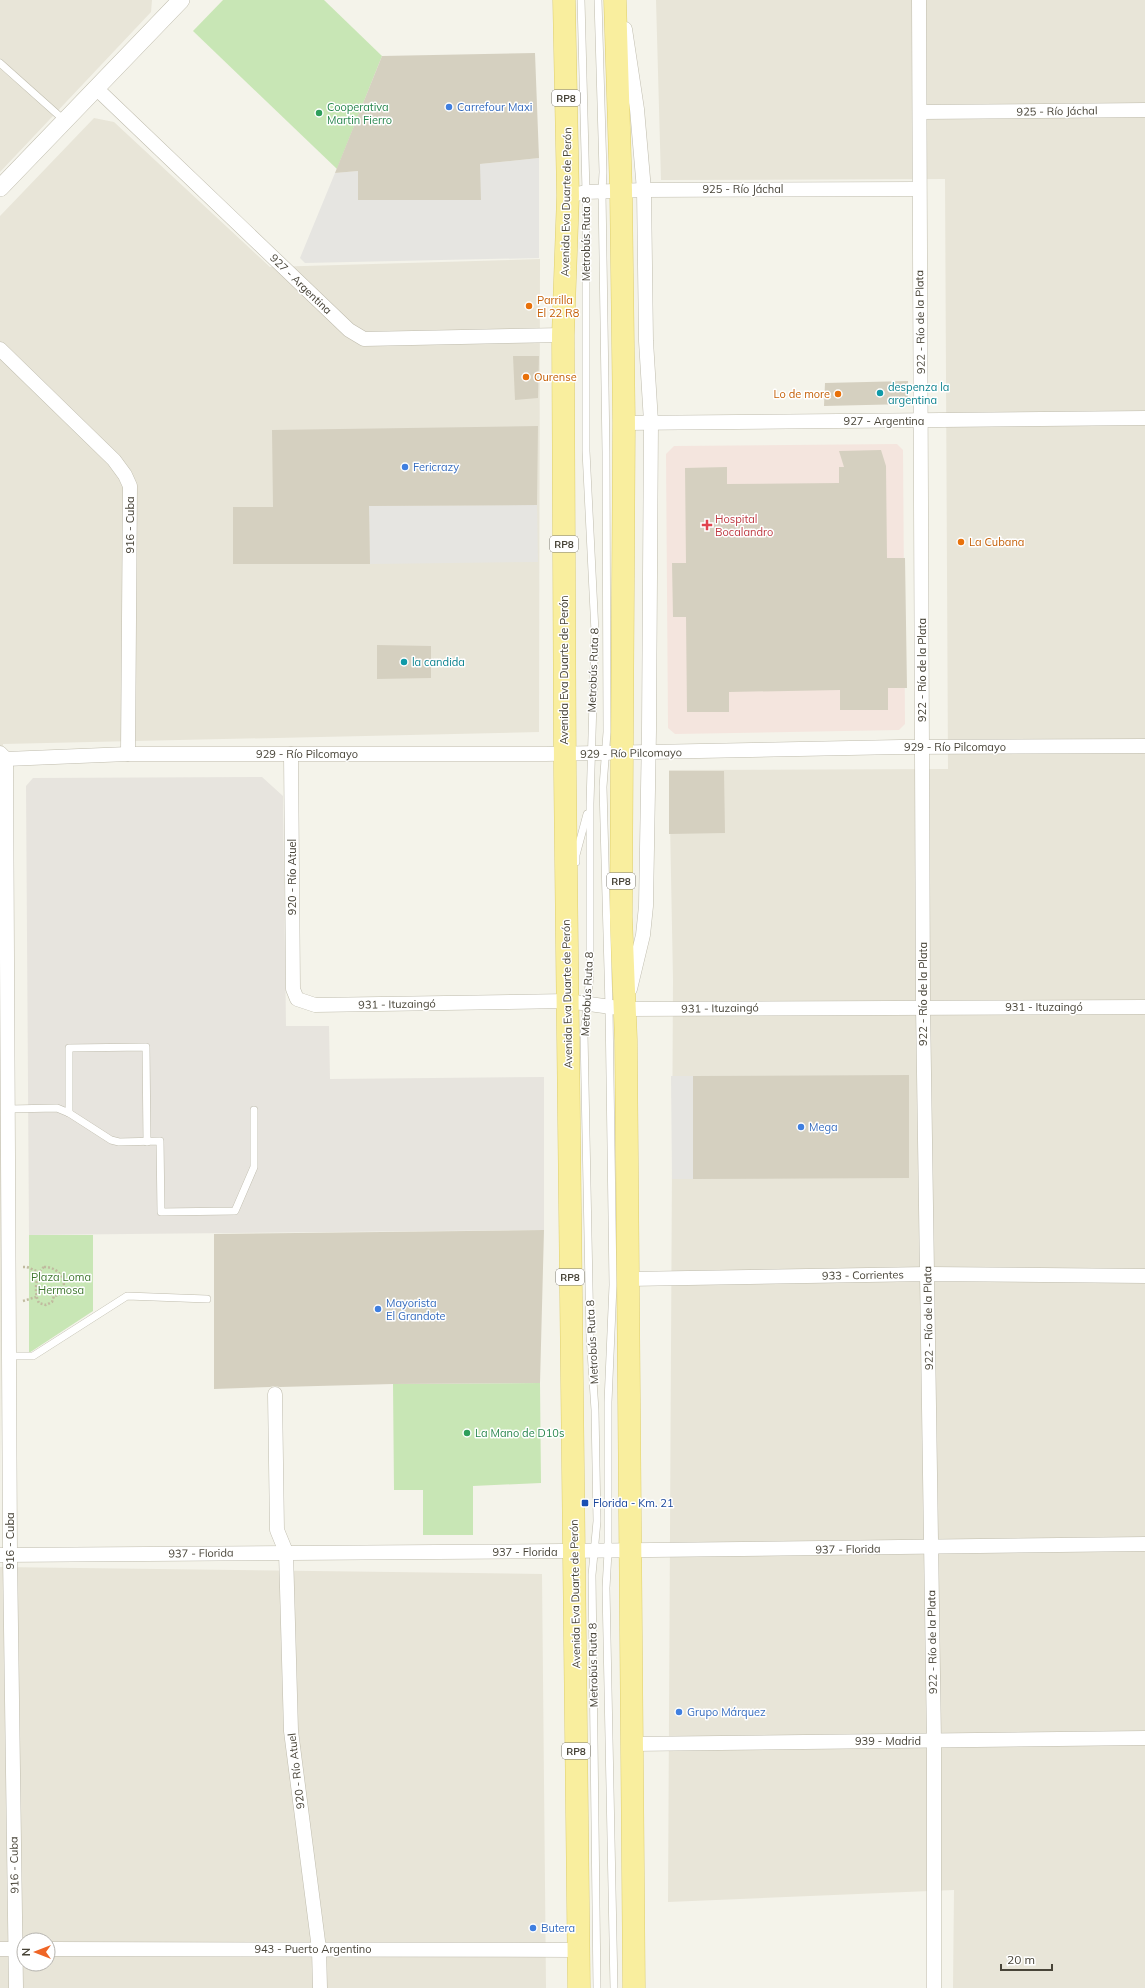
<svg xmlns="http://www.w3.org/2000/svg" width="1145" height="1988" viewBox="0 0 1145 1988" font-family="Mulish,sans-serif">
<style>
.residential{fill:#e8e5d8;fill-rule:evenodd}
.industrial{fill:#e7e4de}
.medical{fill:#f4e5de}
.green{fill:#c8e6b5}
.parking{fill:#e6e5e1}
.building{fill:#d5d0c0}
.lines{fill:none;stroke-linecap:round;stroke-linejoin:round}
.service-casing{stroke:#bfbcad;stroke-width:8}
.minor-casing{stroke:#bfbcad;stroke-width:15}
.tertiary-casing{stroke:#bfbcad;stroke-width:18}
.primary-casing{stroke:#decf6e;stroke-width:23}
.path{stroke:#c0ba9f;stroke-width:2.5;stroke-dasharray:2 2;stroke-linecap:butt}
.service{stroke:#fff;stroke-width:7}
.minor{stroke:#fff;stroke-width:14}
.tertiary{stroke:#fff;stroke-width:17}
.primary{stroke:#f9ee9e;stroke-width:22}
.shop-dot{fill:#3f7fe0;stroke:#fff;stroke-width:1.5}
.leisure-dot{fill:#2e9e5b;stroke:#fff;stroke-width:1.5}
.food-dot{fill:#e8710a;stroke:#fff;stroke-width:1.5}
.culture-dot{fill:#0f9aa8;stroke:#fff;stroke-width:1.5}
.health-dot{fill:#e0444e;stroke:#fff;stroke-width:1.5}
.transit-dot{fill:#1a4fb4;stroke:#fff;stroke-width:1.5}
.labels{text-anchor:middle;dominant-baseline:central;stroke-width:3;stroke-linejoin:round;paint-order:stroke}
.shield{fill:#fff;stroke:#7f7c74;stroke-width:1}
.shield-label{font-size:10px;font-weight:bold;fill:#484438}
.leisure-label{font-size:11px;fill:#27864d;stroke:#fff;text-anchor:start}
.shop-label{font-size:11px;fill:#366cbe;stroke:#fff;text-anchor:start}
.street-label{font-size:11px;fill:#484438;stroke:#fff}
.food-label{font-size:11px;fill:#c56008;stroke:#fff;text-anchor:start}
.culture-label{font-size:11px;fill:#0d838f;stroke:#fff;text-anchor:start}
.health-label{font-size:11px;fill:#be3a42;stroke:#fff;text-anchor:start}
.park-label{font-size:11px;fill:#3e772e;stroke:#fff}
.transit-label{font-size:11px;fill:#164399;stroke:#fff;text-anchor:start}
</style>
<rect width="100%" height="100%" fill="#f4f3ea"/>
<g class="residential">
<polygon points="0,0 152,0 151,12 0,172"/>
<polygon points="656,0 1145,0 1145,1988 953,1988 954,1890 668,1902 673,980 669,770 948,769 945,179 661,180"/>
<polygon points="94,118 114,122 270,267 540,259 539,732 3,744 0,1501 0,216"/>
<path d="M0,1567L542,1574L546,1988H0ZM24,1940H48V1964H24Z"/>
</g>
<polygon class="industrial" points="262,777 283,796 286,1026 329,1026 330,1079 544,1077 544,1230 29,1235 26,786 33,778"/>
<polygon class="medical" points="897,444 903,450 905,724 899,730 675,734 668,728 666,454 674,446"/>
<g class="green">
<polygon points="223,0 324,0 382,56 337,169 193,31"/>
<polygon points="29,1235 93,1235 93,1311 29,1353"/>
<polygon points="540,1383 541,1483 473,1486 473,1535 423,1535 423,1490 394,1490 393,1384"/>
</g>
<g class="parking">
<polygon points="539,158 539,258 305,263 300,258 335,173 358,171 358,200 480,200 480,164"/>
<polygon points="537,505 538,562 370,564 369,506"/>
<polygon points="671,1076 693,1076 693,1179 672,1179"/>
</g>
<g class="building">
<polygon points="535,53 539,158 480,164 481,200 358,200 358,171 335,173 382,56"/>
<polygon points="513,356 539,356 538,398 515,400"/>
<polygon points="908,381 908,404 824,406 825,383"/>
<polygon points="538,426 537,505 369,506 370,564 233,564 233,507 273,507 272,430"/>
<polygon points="881,450 886,466 887,558 905,558 907,688 888,688 888,710 840,710 840,690 729,692 729,712 687,712 686,617 673,617 672,563 686,563 685,468 727,467 727,484 839,483 839,467 844,467 839,451"/>
<polygon points="377,645 431,646 431,678 377,679"/>
<polygon points="669,771 724,771 725,833 669,834"/>
<polygon points="909,1075 909,1178 693,1179 693,1076"/>
<polygon points="544,1230 540,1383 393,1384 280,1387 274,1386 270,1387 214,1389 214,1234"/>
</g>
<g class="lines">
<defs>
<g id="service">
<polyline points="581,0 586,192 586,451 595,632 590,804 590,975 584,1033 590,1337 595,1410 597,1521 592,1575 597,1988"/>
<polyline points="598,0 603,172 602,192 606,451 607,732 603,787 609,1007 613,1285 608,1402 608,1552 606,1588 614,1988"/>
<polyline points="0,63 65,121"/>
<polyline points="576,862 576,855 587,814"/>
<polyline points="9,1109 57,1108 69,1113 111,1140 119,1142 160,1141 161,1212 235,1211 254,1167 254,1110"/>
<polyline points="69,1113 69,1048 146,1047 147,1142"/>
<polyline points="9,1356 33,1356 127,1296 207,1299"/>
</g>
<g id="minor">
<polyline points="919,0 923,1006 934,1741 934,1988"/>
<polyline points="625,29 637,109 644,190 646,341 651,422 649,731 646,906 643,935 630,989"/>
<polyline points="97,89 349,330 364,339 563,335"/>
<polyline points="920,112 1145,110"/>
<polyline points="568,196 586,192 644,190 919,189"/>
<polyline points="0,349 114,460 125,475 130,486 128,754"/>
<polyline points="624,423 1145,418"/>
<polyline points="0,753 6,759 128,754 546,754 900,747 1145,746"/>
<polyline points="291,754 293,989 297,999 315,1005 567,1001 626,1009 1145,1007"/>
<polyline points="6,759 10,1555 16,1988"/>
<polyline points="628,1279 928,1274 1145,1276"/>
<polyline points="275,1394 277,1530 286,1552 291,1731 319,1949 320,1988"/>
<path d="M0,1555C382,1553 763,1550 1145,1544"/>
<polyline points="631,1744 1145,1738"/>
<polyline points="0,1949 24,1949"/>
<polyline points="48,1949 578,1950"/>
</g>
<polyline id="tertiary" points="0,188 181,0"/>
<g id="primary">
<polyline points="564,0 568,196 563,335 565,775 579,1988"/>
<polyline points="615,0 621,191 624,423 621,917 626,1040 634,1988"/>
</g>
</defs>
<use href="#service" class="service-casing"/>
<use href="#minor" class="minor-casing"/>
<use href="#tertiary" class="tertiary-casing"/>
<use href="#primary" class="primary-casing"/>
<g class="path">
<polyline points="23,1267 27,1267 39,1272"/>
<path d="M44,1267C59,1267 68,1280 62,1294L54,1296L52,1302L46,1305L39,1303C34,1294 35,1274 44,1267Z"/>
<polyline points="23,1301 36,1297"/>
</g>
<use href="#service" class="service"/>
<use href="#minor" class="minor"/>
<use href="#tertiary" class="tertiary"/>
<use href="#primary" class="primary"/>
</g>
<g class="shop-dot">
<circle cx="449" cy="107" r="4"/>
<circle cx="405" cy="467" r="4"/>
<circle cx="801" cy="1127" r="4"/>
<circle cx="378" cy="1309" r="4"/>
<circle cx="679" cy="1712" r="4"/>
<circle cx="533" cy="1928" r="4"/>
</g>
<g class="leisure-dot">
<circle cx="319" cy="113" r="4"/>
<circle cx="467" cy="1433" r="4"/>
</g>
<g class="food-dot">
<circle cx="529" cy="306" r="4"/>
<circle cx="526" cy="377" r="4"/>
<circle cx="838" cy="394" r="4"/>
<circle cx="961" cy="542" r="4"/>
</g>
<g class="culture-dot">
<circle cx="880" cy="393" r="4"/>
<circle cx="404" cy="662" r="4"/>
</g>
<path class="health-dot" d="M705 519h4v4h4v4h-4v4h-4v-4h-4v-4h4z"/>
<rect class="transit-dot" x="581" y="1499" width="8" height="8" rx="2"/>
<g class="labels">
<g class="shield">
<rect x="552" y="90" width="28" height="16" rx="3"/>
<rect x="550" y="536" width="28" height="16" rx="3"/>
<rect x="607" y="873" width="28" height="16" rx="3"/>
<rect x="556" y="1269" width="28" height="16" rx="3"/>
<rect x="562" y="1743" width="28" height="16" rx="3"/>
</g>
<g class="shield-label">
<text x="566" y="98">RP8</text>
<text x="564" y="544">RP8</text>
<text x="621" y="881">RP8</text>
<text x="570" y="1277">RP8</text>
<text x="576" y="1751">RP8</text>
</g>
<g class="leisure-label">
<text x="327" y="107">Cooperativa<tspan x="327" dy="13">Martin Fierro</tspan></text>
<text x="475" y="1433">La Mano de D10s</text>
</g>
<g class="shop-label">
<text x="457" y="107">Carrefour Maxi</text>
<text x="413" y="467">Fericrazy</text>
<text x="809" y="1127">Mega</text>
<text x="386" y="1303">Mayorista<tspan x="386" dy="13">El Grandote</tspan></text>
<text x="687" y="1712">Grupo Márquez</text>
<text x="541" y="1928">Butera</text>
</g>
<g class="street-label">
<text transform="translate(1057 111) rotate(-1)">925 - Río Jáchal</text>
<text x="743" y="189">925 - Río Jáchal</text>
<text transform="translate(566 202) rotate(-89)">Avenida Eva Duarte de Perón</text>
<text transform="translate(586 239) rotate(-90)">Metrobús Ruta 8</text>
<text transform="translate(301 284) rotate(44)">927 - Argentina</text>
<text transform="translate(920 322) rotate(-91)">922 - Río de la Plata</text>
<text x="884" y="421">927 - Argentina</text>
<text transform="translate(130 525) rotate(-90)">916 - Cuba</text>
<text transform="translate(564 670) rotate(-90)">Avenida Eva Duarte de Perón</text>
<text transform="translate(593 670) rotate(-88)">Metrobús Ruta 8</text>
<text transform="translate(922 670) rotate(-90)">922 - Río de la Plata</text>
<text x="955" y="747">929 - Río Pilcomayo</text>
<text transform="translate(631 753) rotate(-1)">929 - Río Pilcomayo</text>
<text x="307" y="754">929 - Río Pilcomayo</text>
<text transform="translate(292 877) rotate(-90)">920 - Río Atuel</text>
<text transform="translate(567 994) rotate(-91)">Avenida Eva Duarte de Perón</text>
<text transform="translate(587 994) rotate(-87)">Metrobús Ruta 8</text>
<text transform="translate(923 994) rotate(-90)">922 - Río de la Plata</text>
<text transform="translate(397 1004) rotate(-1)">931 - Ituzaingó</text>
<text x="1044" y="1007">931 - Ituzaingó</text>
<text transform="translate(720 1008) rotate(-1)">931 - Ituzaingó</text>
<text transform="translate(863 1275) rotate(-1)">933 - Corrientes</text>
<text transform="translate(928 1318) rotate(-91)">922 - Río de la Plata</text>
<text transform="translate(592 1342) rotate(-93)">Metrobús Ruta 8</text>
<text transform="translate(10 1541) rotate(-90)">916 - Cuba</text>
<text transform="translate(848 1549) rotate(-1)">937 - Florida</text>
<text x="525" y="1552">937 - Florida</text>
<text transform="translate(201 1553) rotate(-1)">937 - Florida</text>
<text transform="translate(575 1594) rotate(-91)">Avenida Eva Duarte de Perón</text>
<text transform="translate(932 1642) rotate(-91)">922 - Río de la Plata</text>
<text transform="translate(593 1665) rotate(-91)">Metrobús Ruta 8</text>
<text x="888" y="1741">939 - Madrid</text>
<text transform="translate(296 1771) rotate(-97)">920 - Río Atuel</text>
<text transform="translate(14 1865) rotate(-91)">916 - Cuba</text>
<text x="313" y="1949">943 - Puerto Argentino</text>
</g>
<g class="food-label">
<text x="537" y="300">Parrilla<tspan x="537" dy="13">El 22 R8</tspan></text>
<text x="534" y="377">Ourense</text>
<text x="830" y="394" text-anchor="end">Lo de more</text>
<text x="969" y="542">La Cubana</text>
</g>
<g class="culture-label">
<text x="888" y="387">despenza la<tspan x="888" dy="13">argentina</tspan></text>
<text x="412" y="662">la candida</text>
</g>
<g class="health-label">
<text x="715" y="519">Hospital<tspan x="715" dy="13">Bocalandro</tspan></text>
</g>
<g class="park-label">
<text x="61" y="1277">Plaza Loma<tspan x="61" dy="13">Hermosa</tspan></text>
</g>
<g class="transit-label">
<text x="593" y="1503">Florida - Km. 21</text>
</g>
</g>
<g transform="translate(36 1952) rotate(270)"><circle r="19" fill="#ffffff" stroke="#b6b4af"/>
<path d="M0-3L7 15L0 10L-7 15Z" fill="#ef6526"/>
<text y="-6" font-size="11" font-weight="bold" text-anchor="middle" fill="#484438">N</text>
</g>
<path d="M1001 1964v6h51v-6" fill="none" stroke="#484438" stroke-width="2"/>
<text x="1007" y="1964" font-size="12" fill="#484438" stroke="#ffffff" stroke-width="3" paint-order="stroke">20 m</text>
</svg>
